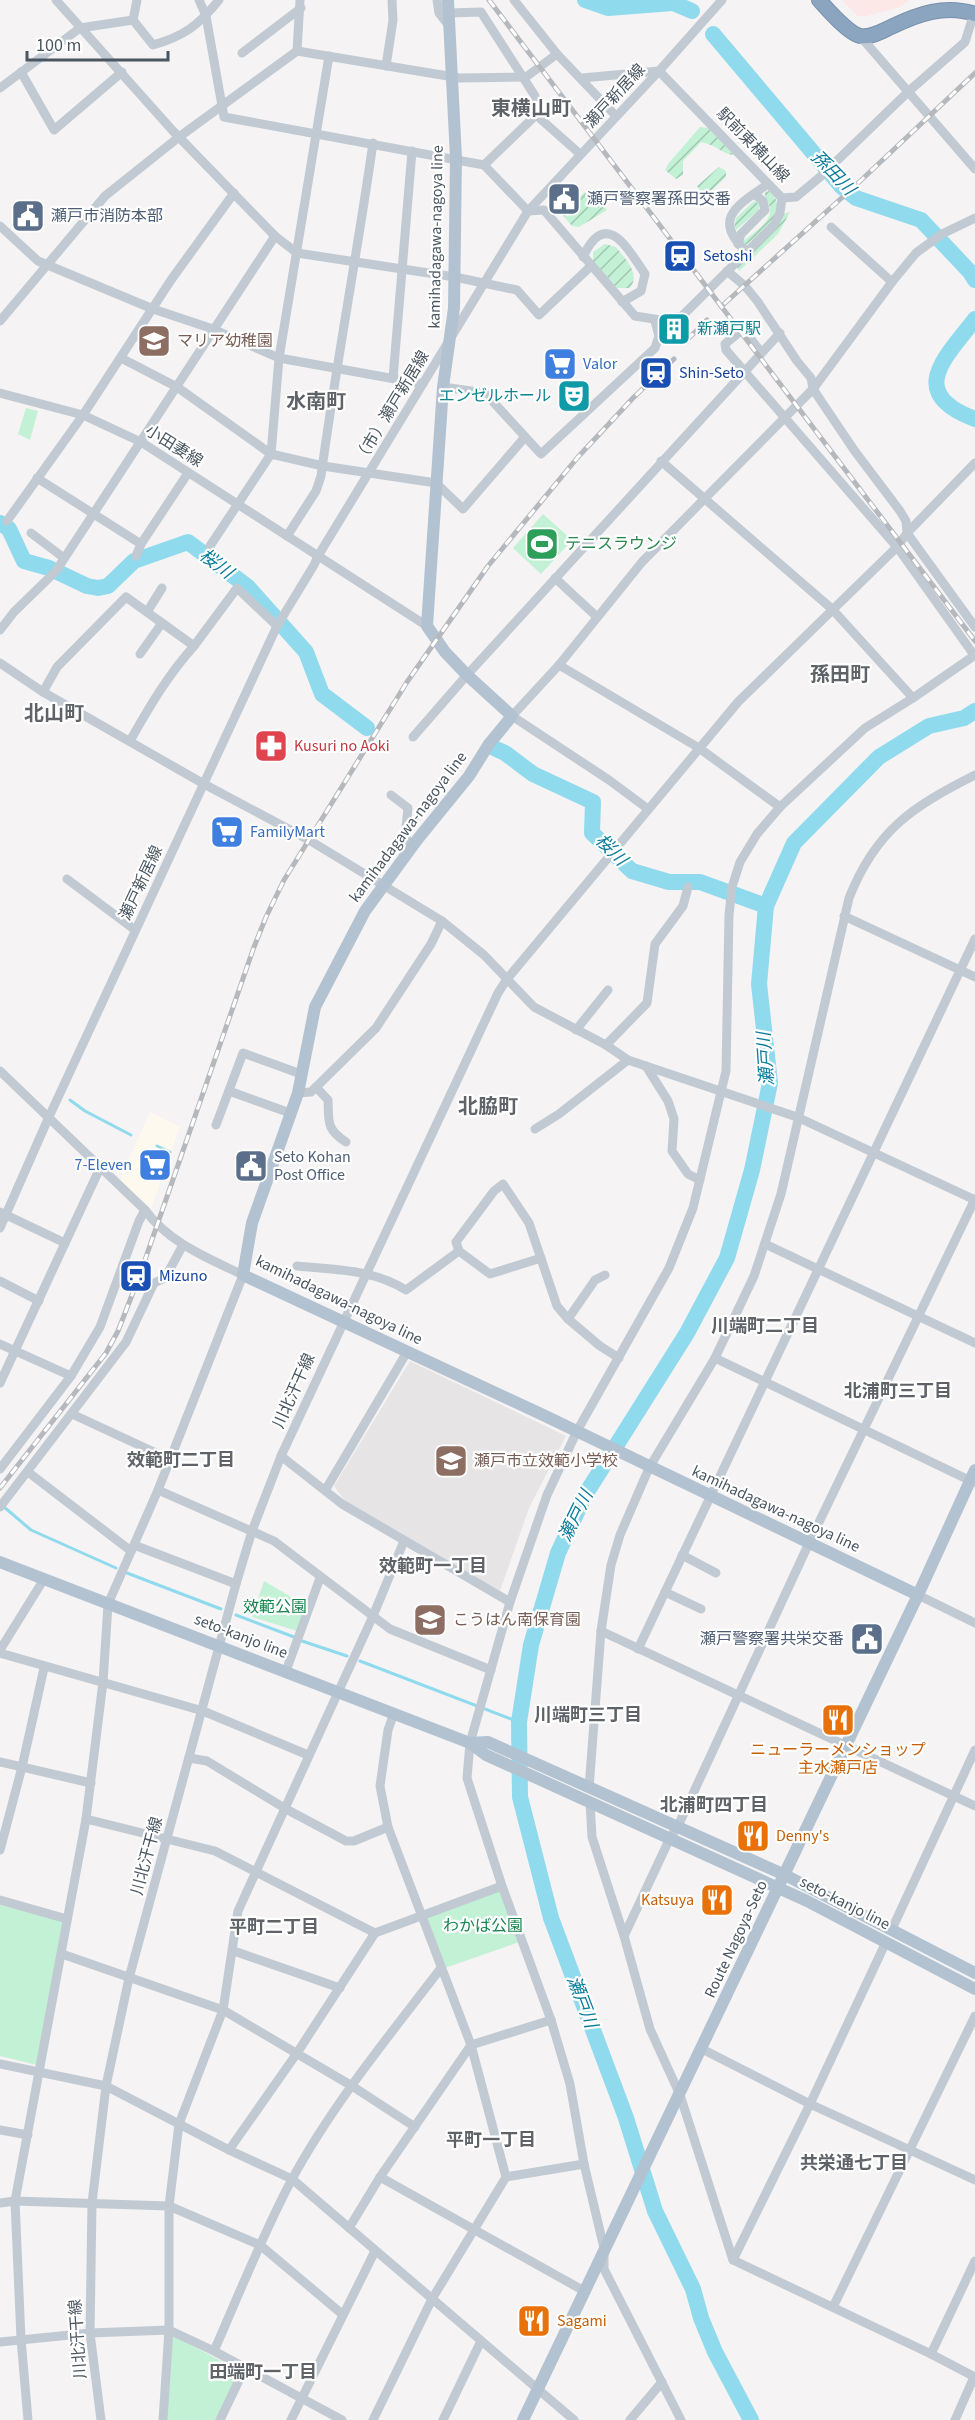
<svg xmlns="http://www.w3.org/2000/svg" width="975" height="2420" viewBox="0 0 975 2420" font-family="'Source Sans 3','Noto Sans JP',sans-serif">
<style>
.commercial{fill:#fdf9ef}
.education{fill:#e6e4e5}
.medical{fill:#fce8e6}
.green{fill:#c3f1d5}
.garden{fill:url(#garden-furrows)}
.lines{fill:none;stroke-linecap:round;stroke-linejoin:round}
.stream{stroke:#90daee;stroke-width:3}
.river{stroke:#90daee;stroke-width:16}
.highway-casing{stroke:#7690ad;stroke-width:16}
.minor{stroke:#c1cad2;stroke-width:9}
.major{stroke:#b3c2d1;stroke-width:12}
.highway{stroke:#8ba5c1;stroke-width:14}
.rail-casing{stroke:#b5b8bd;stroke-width:5}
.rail{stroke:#fff;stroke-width:3;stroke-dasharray:9;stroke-linecap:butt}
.labels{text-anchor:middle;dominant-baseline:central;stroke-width:4.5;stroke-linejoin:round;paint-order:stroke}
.street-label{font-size:16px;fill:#4a5661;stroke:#fff}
.service-label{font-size:16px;fill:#4e5e75;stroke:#fff;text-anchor:start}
.transit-label{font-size:16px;fill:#164399;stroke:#fff;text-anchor:start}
.culture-label{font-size:16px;fill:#0d838f;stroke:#fff;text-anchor:start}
.education-label{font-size:16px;fill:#785e54;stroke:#fff;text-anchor:start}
.shop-label{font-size:16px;fill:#366cbe;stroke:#fff;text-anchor:start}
.leisure-label{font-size:16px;fill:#27864d;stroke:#fff;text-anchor:start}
.health-label{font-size:16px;fill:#be3a42;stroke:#fff;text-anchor:start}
.park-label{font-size:16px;fill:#17864f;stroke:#fff}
.food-label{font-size:16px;fill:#c56008;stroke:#fff;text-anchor:start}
.water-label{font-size:18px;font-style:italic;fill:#0c7c9b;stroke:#fff}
.neighbourhood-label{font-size:18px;font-weight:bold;fill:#5f6368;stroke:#fff}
.quarter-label{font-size:20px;font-weight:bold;fill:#5f6368;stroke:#fff}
</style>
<defs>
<pattern id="garden-furrows" width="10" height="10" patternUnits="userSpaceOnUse" patternTransform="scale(1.5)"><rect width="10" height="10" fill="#c3f1d5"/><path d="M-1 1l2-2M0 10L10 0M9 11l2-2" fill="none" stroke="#a0c6b0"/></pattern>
</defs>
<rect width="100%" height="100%" fill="#f5f3f3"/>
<polygon class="commercial" points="150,1112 180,1127 151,1209 121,1181 121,1176"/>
<polygon class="education" points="410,1361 566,1436 529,1508 500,1591 410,1541 345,1501 334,1486"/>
<polygon class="medical" points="842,0 909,0 900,7 867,16 858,16"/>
<g class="green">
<polygon points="26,408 38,411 30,440 18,434"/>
<polygon points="543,514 572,540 541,574 513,548"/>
<polygon points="264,1581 306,1606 297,1631 252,1617"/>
<polygon points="501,1890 522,1941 445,1968 426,1917"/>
<polygon points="0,1905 63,1921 37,2065 0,2056"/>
<polygon points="172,2335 240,2371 216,2420 167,2420"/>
</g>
<g class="garden">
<path d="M700,127L708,128L734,155C724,155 715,144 701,142L683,161V175L676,179L665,170L668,164Z"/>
<polygon points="719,167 726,171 726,177 709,193 703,194 697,186"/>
<polygon points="590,188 607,210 579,227 572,226 560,212"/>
<path d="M769,191C792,210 761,233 746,245L742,242C750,235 772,222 770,210C770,202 764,199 765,192Z"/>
<polygon points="754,201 760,204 759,210 736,230 734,229 736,218"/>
<polygon points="790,212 778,234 739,271 737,267 783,214"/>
<path d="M605,244L616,247C625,259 641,273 630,288H617L593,261V252Z"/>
</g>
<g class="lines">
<g class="stream">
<polyline points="70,1100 85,1111 131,1135"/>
<polyline points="157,1146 170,1152"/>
<polyline points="4,1507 31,1530 116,1568"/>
<polyline points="127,1573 221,1609"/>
<polyline points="236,1615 294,1637"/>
<polyline points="302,1641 347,1656"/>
<polyline points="360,1661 519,1722"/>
</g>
<g class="river">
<polyline points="585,0 608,8 673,3 692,11"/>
<polyline points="713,34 842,187 856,198 921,220 970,272 975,280"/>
<path d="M975,319C946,357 905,393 975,419"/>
<polyline points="0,523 9,529 24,561 49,568 87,586 98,588 108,586 134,561 188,542 248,587 306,652 322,694 367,728"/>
<polyline points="494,748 505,753 533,774 593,802 592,833 632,871 669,882 700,882 766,906"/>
<polyline points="751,2420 715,2352 701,2318 693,2289 655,2211 626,2118 551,1918 520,1797 519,1722 531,1645 558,1553 585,1495 687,1333 727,1258 752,1170 770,1083 759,984 766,906 794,843 879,757 929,726 964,718 975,711"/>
</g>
<defs>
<path id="highway" d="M819,0C828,10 848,33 860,36C871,38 882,31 891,27C918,14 945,4 975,14"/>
</defs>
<use href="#highway" class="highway-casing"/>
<g class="minor">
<polyline points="56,0 173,131 275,236 297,253 455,277 517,290 539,315 591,266"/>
<polyline points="199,0 206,16 224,117 484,165 528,211"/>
<polyline points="437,0 439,13 449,26"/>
<polyline points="514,0 557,54 616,116"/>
<polyline points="449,13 481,12 535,96 536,115 484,165"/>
<path d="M133,20L153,45C184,36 198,26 219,0"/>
<polyline points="860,36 975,169"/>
<polyline points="297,51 300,0"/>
<polyline points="242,53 301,8"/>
<polyline points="386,66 393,20 392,0"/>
<polyline points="659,71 782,198 780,213 774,225 682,316 673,318"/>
<polyline points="21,72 54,130 122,72"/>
<polyline points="582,78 659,71"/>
<polyline points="0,88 80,28 133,20 137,0"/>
<polyline points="536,115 580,154"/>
<polyline points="782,198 796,197 820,177 909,91 965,42 974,13"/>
<polyline points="528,211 544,210 635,316 660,320"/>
<polyline points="0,226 38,261 153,309 213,329 279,358 423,384"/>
<polyline points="831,227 892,282"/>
<polyline points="738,244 741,234 765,210 763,201 754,194"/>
<path d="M747,252C710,219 739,204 768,184"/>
<path d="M583,257C606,207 628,249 645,274L641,291L622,302"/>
<polyline points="727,271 745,286 758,302 797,361 811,378 813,389 854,450 900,511 906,521 907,533 975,627"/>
<polyline points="0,321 105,196 179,137 297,51 460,78 526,77 557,54"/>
<polyline points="761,352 743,329 725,344 726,350 897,547 974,655"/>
<polyline points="121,358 177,387 271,454 323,466 436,483 463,509 525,437"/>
<polyline points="393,378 412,151"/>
<polyline points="443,387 485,393 541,454 655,348 659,336 655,321"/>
<polyline points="0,393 83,415 141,442 427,626"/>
<polyline points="661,461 832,609 913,698"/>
<polyline points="37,478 141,544"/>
<polyline points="7,521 83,415 171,280 234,193"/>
<polyline points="31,533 64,558"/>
<path d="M287,536L316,491L321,476C336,365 357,255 373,143"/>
<polyline points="210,546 271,454 279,358 329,56"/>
<polyline points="136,556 141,544 188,473"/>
<polyline points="555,578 596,616"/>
<polyline points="147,612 162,588"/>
<polyline points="0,630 14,612 56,571 275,236"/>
<polyline points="140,654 162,623"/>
<polyline points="0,663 43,692 204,784 309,840 442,921 484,955 534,1007 606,1045 628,1060 797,1117 975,1200"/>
<polyline points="559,665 699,748 780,807"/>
<polyline points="43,692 57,667 126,597 194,646 237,588 277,626"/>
<polyline points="413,737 467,675 780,333"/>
<path d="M130,741C149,707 168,675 194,646"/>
<polyline points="391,795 408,808 405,837 413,846"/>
<polyline points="648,809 609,780 512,716 559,665 642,562 813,389 892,282 916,253 942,234 975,218"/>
<polyline points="67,879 135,930"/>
<polyline points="844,916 975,977"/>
<polyline points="576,1030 608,990"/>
<polyline points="606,1045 647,1003 655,944 683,906 688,887"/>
<polyline points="646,1066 668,1101 674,1119 672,1151 688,1174 700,1180"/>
<path d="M0,1071L145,1210C169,1243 208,1258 243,1275L158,1490L108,1604L103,1682L86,1819L15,2201L21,2339L28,2420"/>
<path d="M316,1087L328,1100C329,1122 326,1129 346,1142"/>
<polyline points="229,1091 290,1113"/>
<polyline points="298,1093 311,1092 376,1028 431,944 442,921"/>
<polyline points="216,1125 243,1053 301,1074"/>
<polyline points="535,1129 559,1114 628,1060"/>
<polyline points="0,1212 65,1243"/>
<polyline points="0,1228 48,1119 277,626 314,565 318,556 528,211 659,71 722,0"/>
<polyline points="765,1244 975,1343"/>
<polyline points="459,1251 456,1242 494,1191 503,1184 529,1223 557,1306 568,1319 600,1346 619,1358"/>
<path d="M297,1266C335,1270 372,1269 406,1290L459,1251L490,1274L541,1258"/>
<polyline points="0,1281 39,1301"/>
<polyline points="568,1319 595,1280 605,1275"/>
<polyline points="0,1344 71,1376"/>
<polyline points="715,1358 973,1482"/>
<polyline points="0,1383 100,1168"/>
<polyline points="72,1414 169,1459"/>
<polyline points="281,1456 342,1504 510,1602"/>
<polyline points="0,1469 71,1376 100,1327 139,1221 145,1210"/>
<polyline points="28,1472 131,1551"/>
<polyline points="326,1489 407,1352"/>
<polyline points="158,1490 274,1541 390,1629 491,1670"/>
<polyline points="0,1507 126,1342 154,1283 165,1278 183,1245"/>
<polyline points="134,1545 236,1584"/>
<polyline points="682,1555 716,1573"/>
<polyline points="665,1592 701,1609"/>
<polyline points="918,1595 975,1623"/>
<polyline points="601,1631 975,1806"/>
<polyline points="638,1649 975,939"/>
<polyline points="0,1650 44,1579"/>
<polyline points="0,1653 203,1711 308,1755"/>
<polyline points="286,1671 320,1578"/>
<polyline points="189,1758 207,1761 286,1809 346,1841 354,1841 388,1827"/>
<polyline points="0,1762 91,1783"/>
<path d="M589,1788L601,1631L611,1565L620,1535L649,1468L715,1358L754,1276L781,1194L849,898C876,830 912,807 975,775"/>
<polyline points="590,1802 592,1837 624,1936 650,2029 680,2095 733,2260 931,2354 975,2377"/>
<polyline points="86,1819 215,1851 375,1933"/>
<polyline points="0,1850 22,1767 44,1668"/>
<polyline points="0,1900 67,1919"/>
<polyline points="892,1929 975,1750"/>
<polyline points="624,1936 670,1838 678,1826 809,1543 975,1199"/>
<polyline points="234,1951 340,1988"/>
<polyline points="62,1954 223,2010 352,2086 415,2127"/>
<polyline points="702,2049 810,2104 975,2180"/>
<polyline points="0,2064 106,2086 229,2150 292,2179 574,2420"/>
<polyline points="0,2130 28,2135"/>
<polyline points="229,2150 297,2053 375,1933 502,1886"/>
<polyline points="380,2177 586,2292"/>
<polyline points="506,2177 584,2164"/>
<polyline points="0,2203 15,2201 169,2206 260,2245 342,2314"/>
<polyline points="349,2228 380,2177 471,2045 551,2020"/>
<polyline points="733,2260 810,2104 886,1942"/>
<polyline points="833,2307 975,2016"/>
<polyline points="0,2342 90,2333 169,2330 214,2351 342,2420"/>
<path d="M214,2351C239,2294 262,2236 291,2181C332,2105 389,2036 441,1968"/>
<polyline points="931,2354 975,2261"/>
<polyline points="101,2420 90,2333 92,2203 106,2086 129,1978 236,1584 252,1531 281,1456 498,993 507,979 738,702 897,547 907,533 975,463"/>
<polyline points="163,2420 169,2330 169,2206 179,2124 223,2010 238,1911 373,1616 404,1541"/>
<polyline points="220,2420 245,2368"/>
<polyline points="291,2420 375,2251"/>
<polyline points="373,2420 432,2299 506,2177 471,2045 388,1827 380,1786 388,1730 394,1713"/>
<polyline points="443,2420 481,2341"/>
<polyline points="630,2420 662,2382"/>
<polyline points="681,2420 604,2269 604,2248 584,2164 570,2084 551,2020 502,1886 467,1778 470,1743 510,1602 547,1495 577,1431 669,1268 693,1208 726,1071 729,915 732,887 740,862 757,834 780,807 865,728 913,698 975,655"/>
<polyline points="955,2420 974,2377"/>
</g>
<g class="major">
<polyline points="448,0 456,158 454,308 443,387 427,626 445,652 467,675 512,716 489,744 469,776 417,840 365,911 315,1007 298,1093 252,1223 243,1275 541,1414 918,1595"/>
<polyline points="0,1562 470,1743 486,1755 807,1901 975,1989"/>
<polyline points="470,1743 488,1742 785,1875 975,1973"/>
<polyline points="523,2420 918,1595 975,1470"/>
</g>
<use href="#highway" class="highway"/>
<defs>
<g id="rail">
<polyline points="489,0 975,641"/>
<polyline points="724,304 856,185 975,73"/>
<polyline points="687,340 707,320"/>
<polyline points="0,1488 106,1353 118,1331 139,1277 254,947 266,917 284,880 407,682 488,566 578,457 633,398 674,359"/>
</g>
</defs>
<use href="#rail" class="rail-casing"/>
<use href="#rail" class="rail"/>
</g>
<defs>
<symbol id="civic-square" viewBox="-11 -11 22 22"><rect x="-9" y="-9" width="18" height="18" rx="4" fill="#5c6f8a" stroke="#fff"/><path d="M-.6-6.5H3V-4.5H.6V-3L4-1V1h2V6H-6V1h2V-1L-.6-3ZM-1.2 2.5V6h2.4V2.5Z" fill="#fff"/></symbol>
<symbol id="station-square" viewBox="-11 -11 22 22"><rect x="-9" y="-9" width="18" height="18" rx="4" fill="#1a4fb4" stroke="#fff"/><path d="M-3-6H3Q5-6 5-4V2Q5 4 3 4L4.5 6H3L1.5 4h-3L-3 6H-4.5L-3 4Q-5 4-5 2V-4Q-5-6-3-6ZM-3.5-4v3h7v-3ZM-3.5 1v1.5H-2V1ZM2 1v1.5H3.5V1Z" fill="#fff"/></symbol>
<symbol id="building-square" viewBox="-11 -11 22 22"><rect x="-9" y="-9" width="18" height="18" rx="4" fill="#0f9aa8" stroke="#fff"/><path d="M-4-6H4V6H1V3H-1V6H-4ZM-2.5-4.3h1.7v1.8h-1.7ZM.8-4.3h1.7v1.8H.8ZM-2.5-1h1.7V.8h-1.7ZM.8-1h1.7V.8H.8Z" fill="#fff"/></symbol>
<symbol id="school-square" viewBox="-11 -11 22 22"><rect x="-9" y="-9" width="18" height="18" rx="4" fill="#8d6e63" stroke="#fff"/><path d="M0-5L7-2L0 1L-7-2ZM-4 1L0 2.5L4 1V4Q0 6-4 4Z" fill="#fff"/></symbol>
<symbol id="supermarket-square" viewBox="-11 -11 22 22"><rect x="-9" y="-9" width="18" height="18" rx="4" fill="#3f7fe0" stroke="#fff"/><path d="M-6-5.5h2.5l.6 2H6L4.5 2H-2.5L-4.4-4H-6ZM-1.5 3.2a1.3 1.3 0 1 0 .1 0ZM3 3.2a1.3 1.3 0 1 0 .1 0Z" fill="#fff"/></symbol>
<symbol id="theatre-square" viewBox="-11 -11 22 22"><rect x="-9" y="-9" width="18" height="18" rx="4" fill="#0f9aa8" stroke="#fff"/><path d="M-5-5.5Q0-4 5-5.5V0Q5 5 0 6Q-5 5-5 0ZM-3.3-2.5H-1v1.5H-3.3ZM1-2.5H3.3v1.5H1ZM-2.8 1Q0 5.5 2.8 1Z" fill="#fff"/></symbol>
<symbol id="stadium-square" viewBox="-11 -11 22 22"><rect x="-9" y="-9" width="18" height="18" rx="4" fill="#2e9e5b" stroke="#fff"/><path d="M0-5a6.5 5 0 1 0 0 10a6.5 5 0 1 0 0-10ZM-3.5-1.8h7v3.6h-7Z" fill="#fff"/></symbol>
<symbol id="pharmacy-square" viewBox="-11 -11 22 22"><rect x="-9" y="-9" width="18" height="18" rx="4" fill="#e0444e" stroke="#fff"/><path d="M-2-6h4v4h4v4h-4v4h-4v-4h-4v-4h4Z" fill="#fff"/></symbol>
<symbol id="restaurant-square" viewBox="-11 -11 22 22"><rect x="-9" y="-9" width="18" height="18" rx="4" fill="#e8710a" stroke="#fff"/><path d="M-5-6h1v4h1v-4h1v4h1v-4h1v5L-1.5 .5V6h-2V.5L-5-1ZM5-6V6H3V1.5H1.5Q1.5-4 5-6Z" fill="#fff"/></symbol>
</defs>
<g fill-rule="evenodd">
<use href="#civic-square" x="545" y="180" width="38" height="38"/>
<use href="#civic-square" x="9" y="197" width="38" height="38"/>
<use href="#station-square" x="661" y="237" width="38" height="38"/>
<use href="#building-square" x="655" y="310" width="38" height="38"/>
<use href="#school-square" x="135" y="322" width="38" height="38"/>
<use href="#supermarket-square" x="541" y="345" width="38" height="38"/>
<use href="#station-square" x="637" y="354" width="38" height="38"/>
<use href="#theatre-square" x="555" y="377" width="38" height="38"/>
<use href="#stadium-square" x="523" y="525" width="38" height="38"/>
<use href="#pharmacy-square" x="252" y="727" width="38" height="38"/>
<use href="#supermarket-square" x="208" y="813" width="38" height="38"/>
<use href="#supermarket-square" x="136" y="1146" width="38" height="38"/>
<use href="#civic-square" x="232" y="1147" width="38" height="38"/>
<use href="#station-square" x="117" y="1257" width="38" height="38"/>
<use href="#school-square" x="432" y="1442" width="38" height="38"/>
<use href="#school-square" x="411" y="1601" width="38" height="38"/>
<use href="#civic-square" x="848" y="1620" width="38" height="38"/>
<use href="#restaurant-square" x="819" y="1701" width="38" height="38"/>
<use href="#restaurant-square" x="734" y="1817" width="38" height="38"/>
<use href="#restaurant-square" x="698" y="1881" width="38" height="38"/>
<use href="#restaurant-square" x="515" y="2302" width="38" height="38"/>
</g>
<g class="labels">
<g class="street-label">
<text transform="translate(615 96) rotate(-47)">瀬戸新居線</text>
<text transform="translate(753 145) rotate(46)">駅前東横山線</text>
<text transform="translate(436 237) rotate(-89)">kamihadagawa-nagoya line</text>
<text transform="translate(392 407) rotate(-59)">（市）瀬戸新居線</text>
<text transform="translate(174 446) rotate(32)">小田妻線</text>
<text transform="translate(408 827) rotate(-53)">kamihadagawa-nagoya line</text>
<text transform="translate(141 883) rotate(-65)">瀬戸新居線</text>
<text transform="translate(339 1300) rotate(26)">kamihadagawa-nagoya line</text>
<text transform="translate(294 1391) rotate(-66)">川北汗干線</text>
<text transform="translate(776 1509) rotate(25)">kamihadagawa-nagoya line</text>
<text transform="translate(241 1636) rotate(21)">seto-kanjo line</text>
<text transform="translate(147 1856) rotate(-75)">川北汗干線</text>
<text transform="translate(845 1903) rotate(27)">seto-kanjo line</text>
<text transform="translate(736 1939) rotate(-65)">Route Nagoya-Seto</text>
<text transform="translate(78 2339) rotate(-94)">川北汗干線</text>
</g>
<g class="service-label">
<text x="587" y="199">瀬戸警察署孫田交番</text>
<text x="51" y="216">瀬戸市消防本部</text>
<text x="274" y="1157">Seto Kohan<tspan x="274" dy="18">Post Office</tspan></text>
<text x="844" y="1639" text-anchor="end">瀬戸警察署共栄交番</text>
</g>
<g class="transit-label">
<text x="703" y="256">Setoshi</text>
<text x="679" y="373">Shin-Seto</text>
<text x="159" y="1276">Mizuno</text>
</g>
<g class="culture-label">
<text x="697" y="329">新瀬戸駅</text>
<text x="551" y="396" text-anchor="end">エンゼルホール</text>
</g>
<g class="education-label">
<text x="177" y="341">マリア幼稚園</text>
<text x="474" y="1461">瀬戸市立效範小学校</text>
<text x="453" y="1620">こうはん南保育園</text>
</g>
<g class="shop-label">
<text x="583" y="364">Valor</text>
<text x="250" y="832">FamilyMart</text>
<text x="132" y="1165" text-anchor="end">7-Eleven</text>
</g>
<g class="leisure-label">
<text x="565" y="544">テニスラウンジ</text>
</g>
<g class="health-label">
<text x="294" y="746">Kusuri no Aoki</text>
</g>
<g class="park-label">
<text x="275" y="1607">效範公園</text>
<text x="483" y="1926">わかば公園</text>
</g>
<g class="food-label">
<text x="838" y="1750" text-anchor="middle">ニューラーメンショップ<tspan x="838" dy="18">主水瀬戸店</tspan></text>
<text x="776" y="1836">Denny's</text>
<text x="694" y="1900" text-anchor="end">Katsuya</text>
<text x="557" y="2321">Sagami</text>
</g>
<g class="water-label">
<text transform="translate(833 173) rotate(46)">孫田川</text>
<text transform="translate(216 564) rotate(37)">桜川</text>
<text transform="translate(611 850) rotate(45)">桜川</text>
<text transform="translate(766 1059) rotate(-94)">瀬戸川</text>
<text transform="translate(576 1516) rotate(-64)">瀬戸川</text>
<text transform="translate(582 2002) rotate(69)">瀬戸川</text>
</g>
<g class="neighbourhood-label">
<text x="765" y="1326">川端町二丁目</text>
<text x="898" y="1391">北浦町三丁目</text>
<text x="181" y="1460">效範町二丁目</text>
<text x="433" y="1566">效範町一丁目</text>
<text x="588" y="1715">川端町三丁目</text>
<text x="714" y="1805">北浦町四丁目</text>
<text x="274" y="1927">平町二丁目</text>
<text x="491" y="2140">平町一丁目</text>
<text x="854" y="2163">共栄通七丁目</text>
<text x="263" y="2372">田端町一丁目</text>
</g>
<g class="quarter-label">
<text x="531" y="109">東横山町</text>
<text x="316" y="402">水南町</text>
<text x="840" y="675">孫田町</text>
<text x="54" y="714">北山町</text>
<text x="488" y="1107">北脇町</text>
</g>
</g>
<path d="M27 51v9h141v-9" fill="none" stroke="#4a5661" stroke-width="3"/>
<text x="36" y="51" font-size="18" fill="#4a5661" stroke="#ffffff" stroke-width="4.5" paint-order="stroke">100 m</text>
</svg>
